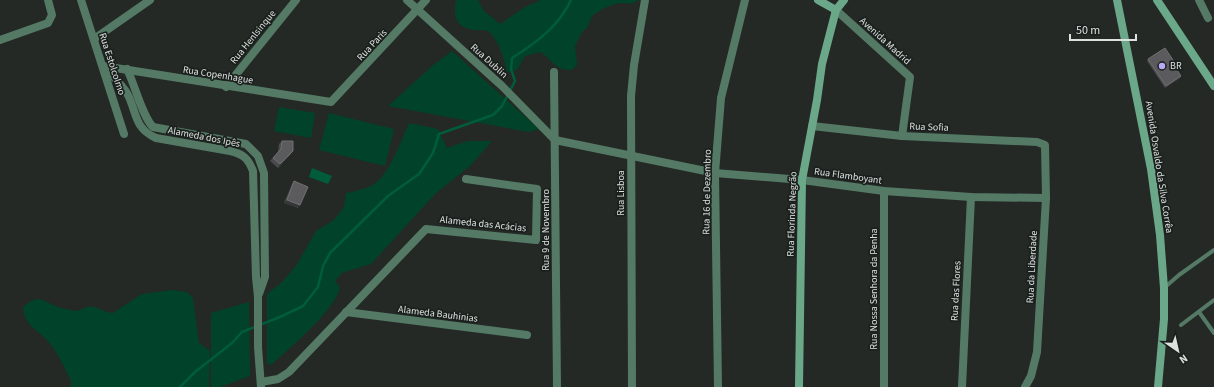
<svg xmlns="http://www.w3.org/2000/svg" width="1214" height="387" viewBox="0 0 1214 387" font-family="'Source Sans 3',sans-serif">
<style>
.green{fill:#00432a}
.water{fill:#005c3c}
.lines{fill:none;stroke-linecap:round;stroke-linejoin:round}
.stream{stroke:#005c3c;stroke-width:2.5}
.lane{stroke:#547a66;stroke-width:4}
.street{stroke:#547a66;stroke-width:8}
.secondary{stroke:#6ba889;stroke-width:8}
.wall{fill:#4b4a4f}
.shaded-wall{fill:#353638}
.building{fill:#5b5b5e;stroke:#6f7072}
.poi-dot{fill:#baaaf6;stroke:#1a201d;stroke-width:1.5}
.labels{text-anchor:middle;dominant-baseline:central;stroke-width:3.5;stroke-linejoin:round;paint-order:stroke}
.street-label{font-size:10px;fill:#dde1df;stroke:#1a201d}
.poi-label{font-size:10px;fill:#dde1df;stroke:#1a201d;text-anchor:start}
</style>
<rect width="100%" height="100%" fill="#242926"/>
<g class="green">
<path d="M456,0H478L484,11L500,24L525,7L541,0H639L631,4C619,0 602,8 592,16L587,28L582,32L575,46L577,65L572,70C553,70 555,61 540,52L525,56L517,70L507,72C504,59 500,44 491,34C486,28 480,31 474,30C455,27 453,16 456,0Z"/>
<polygon points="452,51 539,129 529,132 388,106 432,66"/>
<polygon points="279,107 315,113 311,138 274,131"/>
<polygon points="329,113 394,129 385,166 319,150"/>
<path d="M409,123L438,129L447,148L468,141H492L471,165L436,193L371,264L342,273L335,281L340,288C334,311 290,348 271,365L267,363V294L281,283L296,266L316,231L334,220L344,207L346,193C357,191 372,188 380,179C393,164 401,141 409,123Z"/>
<path d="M172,290L187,292L193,298L199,343L210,351L209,387H71V381C65,368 59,356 51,345C40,329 25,329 23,307C39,293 42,301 58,307C64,309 71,310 77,311C99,301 93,310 113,313L142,294Z"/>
<polygon points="249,302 250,376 220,387 211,387 211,313"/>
</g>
<polygon class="water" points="312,168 332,176 328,184 309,177"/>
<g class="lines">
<path class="stream" d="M180,387L195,372L232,343L242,332L280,317L303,306L318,287L323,266L330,253L388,196L419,174L433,153L439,134L493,115L502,106L515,81L511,69L512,58C536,43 559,26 571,0"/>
<g class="lane">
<polyline points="1164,288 1179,275 1214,250"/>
<polyline points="1199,312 1214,333"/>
<polyline points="1181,325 1214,300"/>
</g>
<g class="street">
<polyline points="81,0 124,134"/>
<polyline points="407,0 502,86 555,140"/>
<polyline points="1199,0 1208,18"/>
<polyline points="836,10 910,77 902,136"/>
<polyline points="94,39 150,0"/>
<polyline points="0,40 48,23 52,15 48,0"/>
<path d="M103,66C111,75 122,84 128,95C137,113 134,128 156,138L230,151C243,154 248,158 253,171L256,277L258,297V347L261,387"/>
<polyline points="103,66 331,102 426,0"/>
<path d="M127,69C135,85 142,116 153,127L246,144L258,156L264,173L265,277L259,294"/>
<polyline points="554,72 557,387"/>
<polyline points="226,87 296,0"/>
<polyline points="812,126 902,136 1037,142 1045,145 1046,198 1037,352 1031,376 1025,387"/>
<polyline points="555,140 715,173 802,180 884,191 971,197 1046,198"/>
<polyline points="884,191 884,387"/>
<polyline points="346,312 527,335"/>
<polyline points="261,382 278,379 289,372 426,229 536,240 537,189 466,179"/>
<polyline points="632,387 631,96 634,65 645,0"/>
<polyline points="718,387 715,173 721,98 745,0"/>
<polyline points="962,387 971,197"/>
</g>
<g class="secondary">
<polyline points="818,0 836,10"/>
<polyline points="1117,0 1151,169 1160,235 1164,288 1164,319 1158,387"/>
<polyline points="1157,0 1214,86"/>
<polyline points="799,387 802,180 817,100 822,64 836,10 844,0"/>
</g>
</g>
<g class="wall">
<polygon points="1148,59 1177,71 1181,76 1180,78 1165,88 1147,61"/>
<polygon points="282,141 291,154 278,168 270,161 278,152 279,144"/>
<polygon points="294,181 300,205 298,208 284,203 292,184"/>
</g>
<g class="shaded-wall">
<polygon points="1181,76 1180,78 1165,88 1166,86"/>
<polygon points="293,151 291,154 278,168 280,164"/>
<polygon points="287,200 300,205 298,208 284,203"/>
</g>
<g class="building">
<polygon points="1165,48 1179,69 1177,70 1181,76 1166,86 1148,59"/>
<polygon points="282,141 293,141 293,151 280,164 273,158 281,149"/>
<polygon points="294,181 308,187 300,205 287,200"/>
</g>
<circle class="poi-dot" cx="1162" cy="66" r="4"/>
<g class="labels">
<g class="street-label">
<text transform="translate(253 37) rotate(-51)">Rua Henlsinque</text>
<text transform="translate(885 41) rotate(42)">Avenida Madrid</text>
<text transform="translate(372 45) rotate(-47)">Rua Paris</text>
<text transform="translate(489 61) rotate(42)">Rua Dublin</text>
<text transform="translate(112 64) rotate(72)">Rua Estolcolmo</text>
<text transform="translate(218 75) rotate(9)">Rua Copenhague</text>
<text transform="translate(929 127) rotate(2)">Rua Sofia</text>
<text transform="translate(204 137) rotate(11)">Alameda dos Ipês</text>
<text transform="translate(1159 167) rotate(81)">Avenida Osvaldo da Silva Corrêa</text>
<text transform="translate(848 176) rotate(8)">Rua Flamboyant</text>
<text transform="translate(707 192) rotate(-89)">Rua 16 de Dezembro</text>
<text transform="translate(621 193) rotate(-90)">Rua Lisboa</text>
<text transform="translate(792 214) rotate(-88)">Rua Florinda Negrão</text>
<text transform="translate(483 224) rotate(6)">Alameda das Acácias</text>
<text transform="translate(546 230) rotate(-90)">Rua 9 de Novembro</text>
<text transform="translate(1032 267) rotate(-87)">Rua da Liberdade</text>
<text transform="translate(874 289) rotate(-90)">Rua Nossa Senhora da Penha</text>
<text transform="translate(956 291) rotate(-87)">Rua das Flores</text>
<text transform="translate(438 314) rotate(7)">Alameda Bauhinias</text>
</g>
<g class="poi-label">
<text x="1170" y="66">BR</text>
</g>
</g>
<g transform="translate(1178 351) rotate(146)" stroke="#1a201d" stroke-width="3" paint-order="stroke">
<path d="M0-3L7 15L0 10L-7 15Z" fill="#dde1df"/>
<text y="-6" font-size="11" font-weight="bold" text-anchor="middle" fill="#dde1df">N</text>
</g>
<path d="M1070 34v6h66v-6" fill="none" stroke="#dde1df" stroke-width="2"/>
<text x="1076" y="34" font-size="12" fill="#dde1df" stroke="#1a201d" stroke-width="3" paint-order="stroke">50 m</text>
</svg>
